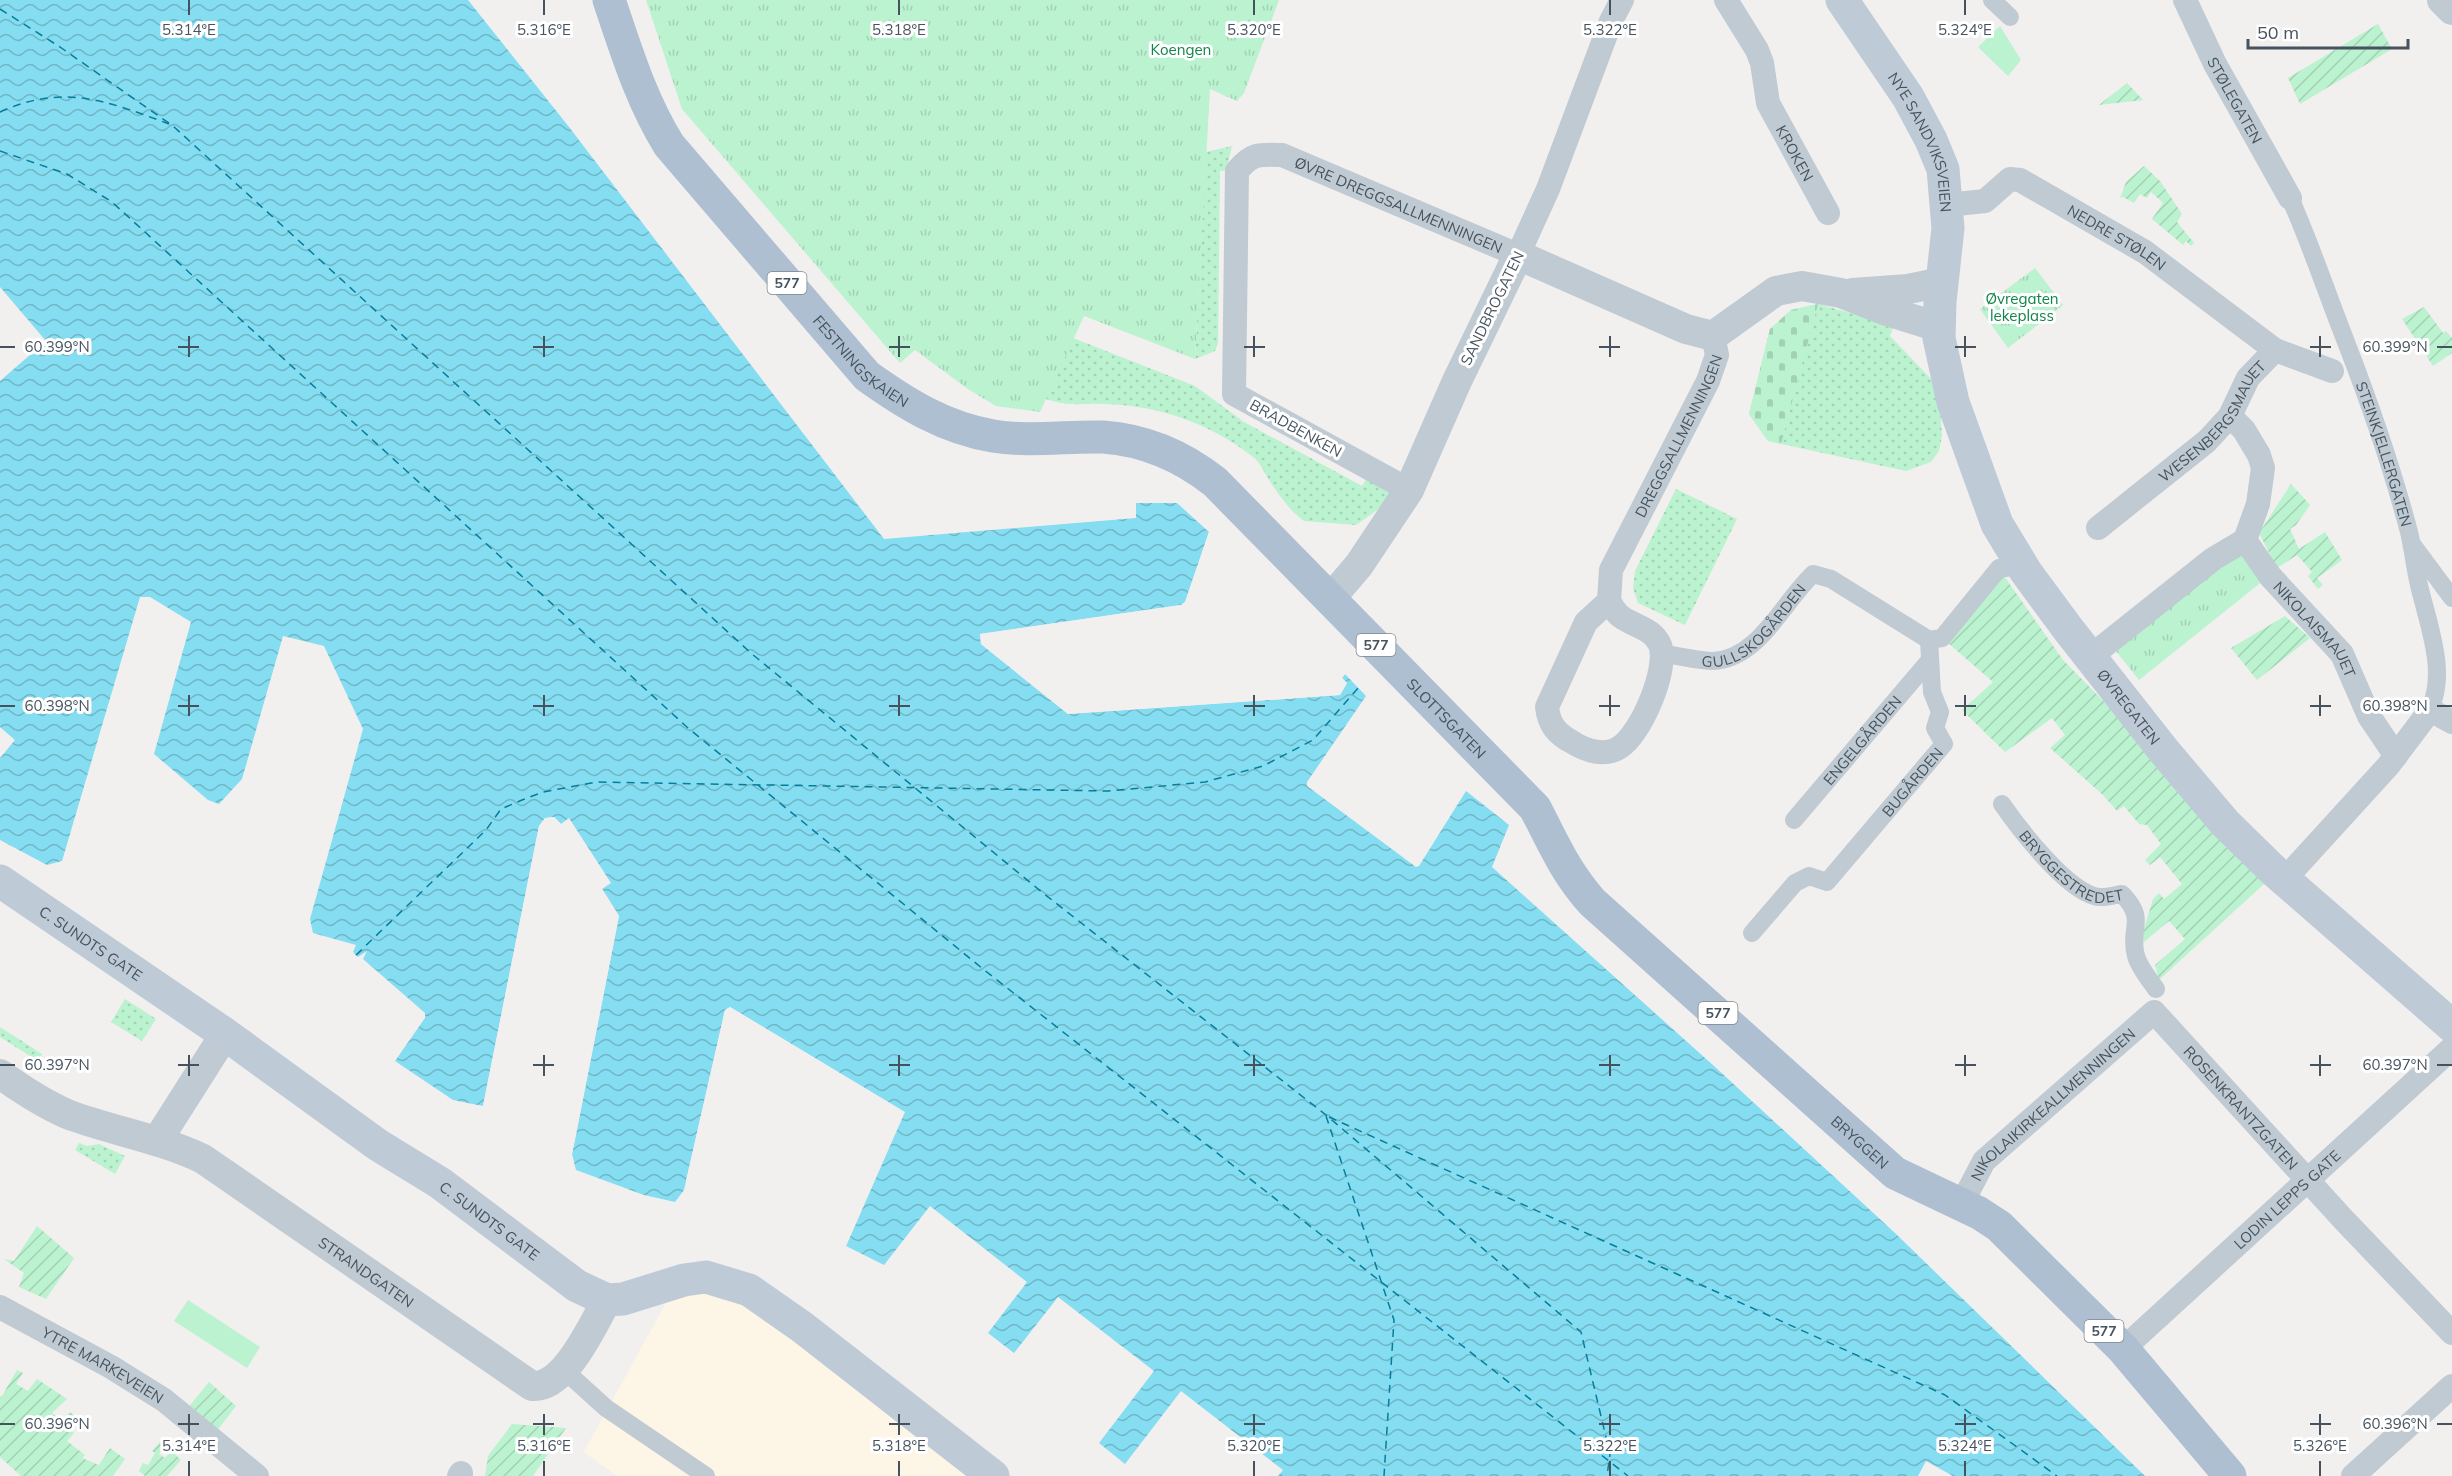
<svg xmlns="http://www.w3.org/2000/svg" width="2452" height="1476" viewBox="0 0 2452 1476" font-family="Mulish,sans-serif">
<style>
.commercial{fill:#fdf6e7}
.grass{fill:url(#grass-dots)}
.cemetery{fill:url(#cemetery-stones)}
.park{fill:url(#park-tufts)}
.garden{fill:url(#garden-furrows)}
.pitch{fill:#bbf2cf}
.water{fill:url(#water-waves)}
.pier{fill:#f2efef}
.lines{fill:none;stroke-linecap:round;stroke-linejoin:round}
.ferry{stroke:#067e9b;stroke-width:1.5;stroke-dasharray:8 6;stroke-linecap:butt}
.pedestrian{stroke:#bfcad2;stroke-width:18}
.minor{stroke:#bfcad2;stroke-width:24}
.tertiary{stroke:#bfcad2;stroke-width:30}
.secondary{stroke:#becbd7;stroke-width:33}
.primary{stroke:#adbfd0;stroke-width:33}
.ticks{fill:none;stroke:#46535e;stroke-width:2}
.labels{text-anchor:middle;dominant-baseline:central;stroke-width:6;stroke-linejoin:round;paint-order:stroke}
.shield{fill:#fff;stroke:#7e878e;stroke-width:1.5}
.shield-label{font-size:14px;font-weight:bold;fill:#46535e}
.park-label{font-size:15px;fill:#118449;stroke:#fff}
.street-label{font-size:15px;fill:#46535e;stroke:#fff}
.ticks-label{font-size:15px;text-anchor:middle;fill:#46535e;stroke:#fff;stroke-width:6;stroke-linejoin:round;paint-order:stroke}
</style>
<defs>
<pattern id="grass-dots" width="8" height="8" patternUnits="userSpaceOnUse" patternTransform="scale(1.5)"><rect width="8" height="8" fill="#bbf2cf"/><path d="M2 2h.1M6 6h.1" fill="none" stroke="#a2d1b4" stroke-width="1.8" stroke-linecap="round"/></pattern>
<pattern id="cemetery-stones" width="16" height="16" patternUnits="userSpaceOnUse" patternTransform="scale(1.5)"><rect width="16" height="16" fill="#bbf2cf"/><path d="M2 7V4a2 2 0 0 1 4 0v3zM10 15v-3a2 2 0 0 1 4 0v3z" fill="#a2d1b4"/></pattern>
<pattern id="park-tufts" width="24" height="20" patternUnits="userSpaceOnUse" patternTransform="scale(1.5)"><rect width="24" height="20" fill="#bbf2cf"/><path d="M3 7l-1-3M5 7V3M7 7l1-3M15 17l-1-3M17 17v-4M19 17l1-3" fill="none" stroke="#a2d1b4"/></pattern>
<pattern id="garden-furrows" width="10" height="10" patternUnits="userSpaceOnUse" patternTransform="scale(1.5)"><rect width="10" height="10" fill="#bbf2cf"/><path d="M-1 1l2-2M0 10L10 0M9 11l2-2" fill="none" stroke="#a2d1b4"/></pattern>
<pattern id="water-waves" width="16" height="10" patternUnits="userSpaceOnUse" patternTransform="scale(1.5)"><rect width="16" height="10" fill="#85ddf1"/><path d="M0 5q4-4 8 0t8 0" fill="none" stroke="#6fb6c6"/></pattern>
</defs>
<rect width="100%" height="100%" fill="#f2efef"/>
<polygon class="commercial" points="723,1278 984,1476 617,1476 584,1452 678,1281"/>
<g class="grass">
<polygon points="1232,146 1226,171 1220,171 1218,343 1215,351 1195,359 1206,152"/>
<polygon points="1818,304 1894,325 1890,336 1933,381 1940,407 1942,435 1939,451 1931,462 1906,471 1768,441 1749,414 1770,329 1791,310"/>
<path d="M1073,338L1195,386L1244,422L1362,486L1372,469L1395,482L1387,503L1356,525L1304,521C1289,510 1279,495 1269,480C1264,472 1260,462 1253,457C1212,424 1157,405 1105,404C1082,403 1069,407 1046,399Z"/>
<polygon points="1676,489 1737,519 1685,625 1638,603 1633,588 1635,571"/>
<polygon points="125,999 156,1019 142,1041 111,1022"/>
<polygon points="0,1027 42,1054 38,1061 0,1037"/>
<polygon points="79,1143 87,1146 99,1144 125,1156 115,1174 75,1150"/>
</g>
<polygon class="cemetery" points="1818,304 1781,444 1768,441 1749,414 1770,329 1791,310"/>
<g class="park">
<polygon points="646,0 1279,0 1244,93 1237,101 1210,89 1195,359 1084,316 1040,412 996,406 968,389 915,350 900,363 682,109"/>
<polygon points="2035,268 2063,305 2008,348 1980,309"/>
<polygon points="2241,547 2264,580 2139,680 2112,646"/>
</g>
<g class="garden">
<polygon points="2378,24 2392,49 2300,104 2288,78"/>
<polygon points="2127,83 2143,100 2099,105"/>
<polygon points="2144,166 2160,181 2182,214 2177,222 2194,243 2191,246 2186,241 2183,245 2152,219 2163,203 2151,192 2147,198 2140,194 2134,203 2123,197 2120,198 2126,182"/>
<polygon points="2424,307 2443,333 2446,331 2452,338 2452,353 2433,366 2402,319"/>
<polygon points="2291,484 2310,505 2296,525 2290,529 2299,549 2325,532 2342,560 2317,578 2323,585 2318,589 2308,576 2312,572 2297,555 2277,568 2259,533"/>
<polygon points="2002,573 2063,660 2128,726 2264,884 2159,980 2155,965 2185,939 2169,921 2139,946 2153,899 2159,893 2164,899 2182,884 2160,857 2150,865 2145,860 2161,844 2147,825 2139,824 2124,806 2117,811 2103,795 2050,748 2065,735 2052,718 2005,752 1962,710 1993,682 1948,643"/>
<polygon points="2285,616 2310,638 2257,680 2231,648"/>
<polygon points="37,1226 74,1258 46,1299 19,1287 24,1273 4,1259 14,1261"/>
<polygon points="17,1370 23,1373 16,1384 28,1391 37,1379 67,1399 52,1413 61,1421 70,1412 75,1416 66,1426 74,1433 67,1441 85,1455 82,1458 99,1465 110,1448 125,1459 113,1476 21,1476 0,1457 0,1396 2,1396"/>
<polygon points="209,1382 236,1406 216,1432 187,1409"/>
<polygon points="512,1424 566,1428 533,1476 485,1476 488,1456"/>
<polygon points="160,1442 165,1446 159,1454 165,1458 172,1451 181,1460 167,1476 145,1476 139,1471 143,1463 148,1465 155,1453 152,1451"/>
</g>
<g class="pitch">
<polygon points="2000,26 2021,60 2008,76 1978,47"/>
<polygon points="188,1300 260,1347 247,1368 174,1321"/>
</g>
<polygon class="water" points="0,0 468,0 569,127 884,539 1136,518 1136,503 1177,503 1209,532 1185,602 1181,605 980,634 981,644 1068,714 1340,695 1347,683 1342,678 1345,674 1366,696 1307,782 1307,786 1416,867 1419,866 1466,791 1509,825 1492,867 1714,1066 1895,1233 2145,1476 1953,1476 1926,1461 1918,1476 1278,1476 1283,1470 1181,1391 1125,1464 1099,1443 1154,1371 1058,1297 1014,1353 988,1333 1027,1282 930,1206 884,1265 846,1246 904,1112 730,1007 725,1010 684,1190 675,1202 644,1195 576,1170 572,1154 574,1145 619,916 563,826 554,817 545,818 539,826 483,1106 453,1100 395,1061 425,1018 425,1013 363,959 367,951 358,957 353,952 356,945 313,933 310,919 363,729 324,646 283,636 242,779 219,804 208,800 154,754 191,622 150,597 140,597 62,861 47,865 0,840 0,758 15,740 0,727 0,381 46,341 0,287"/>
<g class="pier">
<polygon points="1209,532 1211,535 1188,603 1183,607 983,637 984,643 1069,711 1338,692 1343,683 1339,678 1343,672 1345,674 1342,678 1347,683 1340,695 1068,714 981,644 980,634 1181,605 1185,602"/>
<polygon points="554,817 561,824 569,818 611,883 602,889 619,916 572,1154 570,1153 571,1144 616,916 553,820 547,821 541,827 486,1108 483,1106 539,826 545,818"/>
<polygon points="730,1007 905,1112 846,1246 843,1245 901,1114 730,1010 689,1182 686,1181 725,1010"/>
</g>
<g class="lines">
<g class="ferry">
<polyline points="0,9 60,47 173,126 752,654 1043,893 1326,1115 1581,1332 1610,1454 1607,1476"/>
<path d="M0,112C64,83 107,101 169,124"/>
<polyline points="0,151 67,174 112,202 688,728 983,969 1628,1476"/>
<polyline points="356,955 486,830 501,809 522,800 543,792 597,782 1109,791 1205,782 1263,766 1313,740 1358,688"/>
<polyline points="1326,1116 1394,1320 1384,1476"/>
<polyline points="1329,1117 1945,1395 2057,1476"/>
</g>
<g class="pedestrian">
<polyline points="1992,0 2010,17"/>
<path id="s1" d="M2290,198C2311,245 2327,294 2346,342C2370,404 2392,467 2409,532C2413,549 2415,568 2419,585C2428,625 2451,679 2425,717"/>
<polyline points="2412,544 2452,598"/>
<polyline points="1929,640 1942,638 1995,573 1999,568 2007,568"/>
<path id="s2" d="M1662,654C1678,655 1697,661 1713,661C1759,659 1783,602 1813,574L1831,579L1929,640"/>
<path id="s3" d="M2002,804C2020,830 2064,887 2094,896C2102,899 2114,895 2122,894C2148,921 2128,927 2136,956C2139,967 2149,979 2156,989"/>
<path id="s4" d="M1794,820L1929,661"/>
<path id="s5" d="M1752,933L1795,883L1809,876L1827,882L1944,744L1935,728L1940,712L1932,692L1929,640"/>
<polyline points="574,1379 606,1408 706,1476"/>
</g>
<g class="minor">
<path id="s6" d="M1726,0L1757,50L1762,63L1768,103L1828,213"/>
<path id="s7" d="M2185,0L2215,64L2290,198"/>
<path id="s8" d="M1947,205L1985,201L2010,179L2020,180L2145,252L2275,350"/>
<path id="s9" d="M1409,490L1234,394L1237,171C1252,153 1260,154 1282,155L1518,255L1548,189L1611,21L1622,0"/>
<path id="s10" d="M2098,528L2207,441L2230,416L2248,378L2275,350L2332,371"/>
<path id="s11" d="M2245,540L2270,576L2342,654L2369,716L2396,756"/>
<path id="s12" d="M1609,601L1586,622L1547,707C1549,725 1557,734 1572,742C1586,751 1605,757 1620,747C1641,734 1669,668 1660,645C1653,628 1633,626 1620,616C1615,612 1612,606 1609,601L1611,570L1708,381L1717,355L1713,336"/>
<polyline points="2090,657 2213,559 2245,540 2258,504 2263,468 2259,455 2244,430 2230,416"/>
<polyline points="2430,710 2452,722"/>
<polyline points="2285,879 2388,766 2425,717"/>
<path id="s13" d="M1961,1205L1984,1161L2154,1012L2343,1219L2452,1333"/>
<path id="s14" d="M0,1307L111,1367L164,1400L257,1476"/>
<path id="s15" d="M2123,1349L2452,1048"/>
<polyline points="459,1476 461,1473"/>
<polyline points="2353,1476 2452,1386"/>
</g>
<g class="tertiary">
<polyline points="2442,0 2452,10"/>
<polyline points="1853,293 1908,289 1942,282"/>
<polyline points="1330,599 1359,565 1409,490 1457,381 1518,255 1686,329 1713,336 1776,291 1802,286 1841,293 1887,311 1938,327"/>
<path id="s16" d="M0,1074C21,1089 44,1104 67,1114C112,1131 159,1138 203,1159L532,1386C565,1389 593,1324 607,1300"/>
<polyline points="157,1141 225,1034"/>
</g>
<g class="secondary">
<path id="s17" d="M1842,0L1908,97L1931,140L1943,169L1948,228L1940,302L1939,338L1953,402L1997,524L2026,572L2068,629L2164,751L2225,823L2272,869L2452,1026"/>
<path id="s18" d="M0,881L225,1034L378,1145L440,1183L577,1286L607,1300L623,1299L684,1280L706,1277L749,1290L802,1327L993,1476"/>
</g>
<path class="primary" id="s19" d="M609,0C626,50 641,100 669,145L867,376C906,404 945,428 993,436C1030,442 1066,436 1103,437C1146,440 1182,456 1215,482L1535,808C1554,844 1564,870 1592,902L1895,1173L1979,1213L1999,1226L2123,1349L2230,1476"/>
</g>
<path class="ticks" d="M189,0V15M544,0V15M899,0V15M1254,0V15M1610,0V15M1965,0V15M189,336V357M544,336V357M899,336V357M1254,336V357M1610,336V357M1965,336V357M2320,336V357M0,347H15M178,347H199M533,347H554M889,347H910M1244,347H1265M1599,347H1620M1955,347H1976M2310,347H2331M2437,347H2452M189,695V716M544,695V716M899,695V716M1254,695V716M1610,695V716M1965,695V716M2320,695V716M0,706H15M178,706H199M533,706H554M889,706H910M1244,706H1265M1599,706H1620M1955,706H1976M2310,706H2331M2437,706H2452M189,1055V1076M544,1055V1076M899,1055V1076M1254,1055V1076M1610,1055V1076M1965,1055V1076M2320,1055V1076M0,1065H15M178,1065H199M533,1065H554M889,1065H910M1244,1065H1265M1599,1065H1620M1955,1065H1976M2310,1065H2331M2437,1065H2452M189,1414V1435M544,1414V1435M899,1414V1435M1254,1414V1435M1610,1414V1435M1965,1414V1435M2320,1414V1435M0,1424H15M178,1424H199M533,1424H554M889,1424H910M1244,1424H1265M1599,1424H1620M1955,1424H1976M2310,1424H2331M2437,1424H2452M189,1461V1476M544,1461V1476M899,1461V1476M1254,1461V1476M1610,1461V1476M1965,1461V1476M2320,1461V1476"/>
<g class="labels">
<g class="shield">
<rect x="767.5" y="272" width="39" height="22" rx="4.5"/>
<rect x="1356.5" y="634" width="39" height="22" rx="4.5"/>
<rect x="1698.5" y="1002" width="39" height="22" rx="4.5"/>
<rect x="2084.5" y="1320" width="39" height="22" rx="4.5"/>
</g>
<g class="shield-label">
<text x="787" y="283">577</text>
<text x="1376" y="645">577</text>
<text x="1718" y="1013">577</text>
<text x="2104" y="1331">577</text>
</g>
<g class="park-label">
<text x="1181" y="49">Koengen</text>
<text x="2022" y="298">Øvregaten<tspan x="2022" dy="17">lekeplass</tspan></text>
</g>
<g class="street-label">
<text stroke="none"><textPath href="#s7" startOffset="112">STØLEGATEN</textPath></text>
<text stroke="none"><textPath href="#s17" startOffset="165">NYE SANDVIKSVEIEN</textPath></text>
<text stroke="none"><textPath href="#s6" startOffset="170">KROKEN</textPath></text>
<text stroke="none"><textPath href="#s9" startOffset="600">ØVRE DREGGSALLMENNINGEN</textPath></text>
<text stroke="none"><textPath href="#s8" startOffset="194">NEDRE STØLEN</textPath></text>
<text transform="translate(1492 308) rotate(-64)">SANDBROGATEN</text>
<text stroke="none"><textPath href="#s19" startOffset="447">FESTNINGSKAIEN</textPath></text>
<text stroke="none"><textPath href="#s10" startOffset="158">WESENBERGSMAUET</textPath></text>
<text transform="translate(1296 428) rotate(29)">BRADBENKEN</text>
<text stroke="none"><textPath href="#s12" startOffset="585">DREGGSALLMENNINGEN</textPath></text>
<text stroke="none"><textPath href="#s1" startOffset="273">STEINKJELLERGATEN</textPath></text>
<text stroke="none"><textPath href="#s2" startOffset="106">GULLSKOGÅRDEN</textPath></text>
<text stroke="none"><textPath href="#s11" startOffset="114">NIKOLAISMAUET</textPath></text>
<text stroke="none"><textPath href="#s17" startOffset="788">ØVREGATEN</textPath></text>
<text stroke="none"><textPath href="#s19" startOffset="1166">SLOTTSGATEN</textPath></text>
<text stroke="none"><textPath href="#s4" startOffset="105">ENGELGÅRDEN</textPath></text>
<text stroke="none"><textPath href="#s5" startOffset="232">BUGÅRDEN</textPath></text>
<text stroke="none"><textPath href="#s3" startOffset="98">BRYGGESTREDET</textPath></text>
<text stroke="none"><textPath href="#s18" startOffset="110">C. SUNDTS GATE</textPath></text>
<text stroke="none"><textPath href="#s13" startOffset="138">NIKOLAIKIRKEALLMENNINGEN</textPath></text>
<text stroke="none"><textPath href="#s13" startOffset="405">ROSENKRANTZGATEN</textPath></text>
<text stroke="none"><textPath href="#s19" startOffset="1762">BRYGGEN</textPath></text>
<text stroke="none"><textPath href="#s15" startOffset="222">LODIN LEPPS GATE</textPath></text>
<text stroke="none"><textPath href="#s18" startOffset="596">C. SUNDTS GATE</textPath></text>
<text stroke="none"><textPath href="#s16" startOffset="420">STRANDGATEN</textPath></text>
<text stroke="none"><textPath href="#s14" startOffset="118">YTRE MARKEVEIEN</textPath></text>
</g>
</g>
<g class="ticks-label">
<text x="189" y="35">5.314°E</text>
<text x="544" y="35">5.316°E</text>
<text x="899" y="35">5.318°E</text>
<text x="1254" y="35">5.320°E</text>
<text x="1610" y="35">5.322°E</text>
<text x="1965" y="35">5.324°E</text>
<text x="57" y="352">60.399°N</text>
<text x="2395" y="352">60.399°N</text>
<text x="57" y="711">60.398°N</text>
<text x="2395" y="711">60.398°N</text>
<text x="57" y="1070">60.397°N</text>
<text x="2395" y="1070">60.397°N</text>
<text x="57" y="1429">60.396°N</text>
<text x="2395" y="1429">60.396°N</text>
<text x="189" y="1451">5.314°E</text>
<text x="544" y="1451">5.316°E</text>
<text x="899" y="1451">5.318°E</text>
<text x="1254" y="1451">5.320°E</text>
<text x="1610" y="1451">5.322°E</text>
<text x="1965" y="1451">5.324°E</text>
<text x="2320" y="1451">5.326°E</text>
</g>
<path d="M2248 39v9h160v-9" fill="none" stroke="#46535e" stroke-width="3"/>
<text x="2257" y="39" font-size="18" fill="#46535e" stroke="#ffffff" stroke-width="4.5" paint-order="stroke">50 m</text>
</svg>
